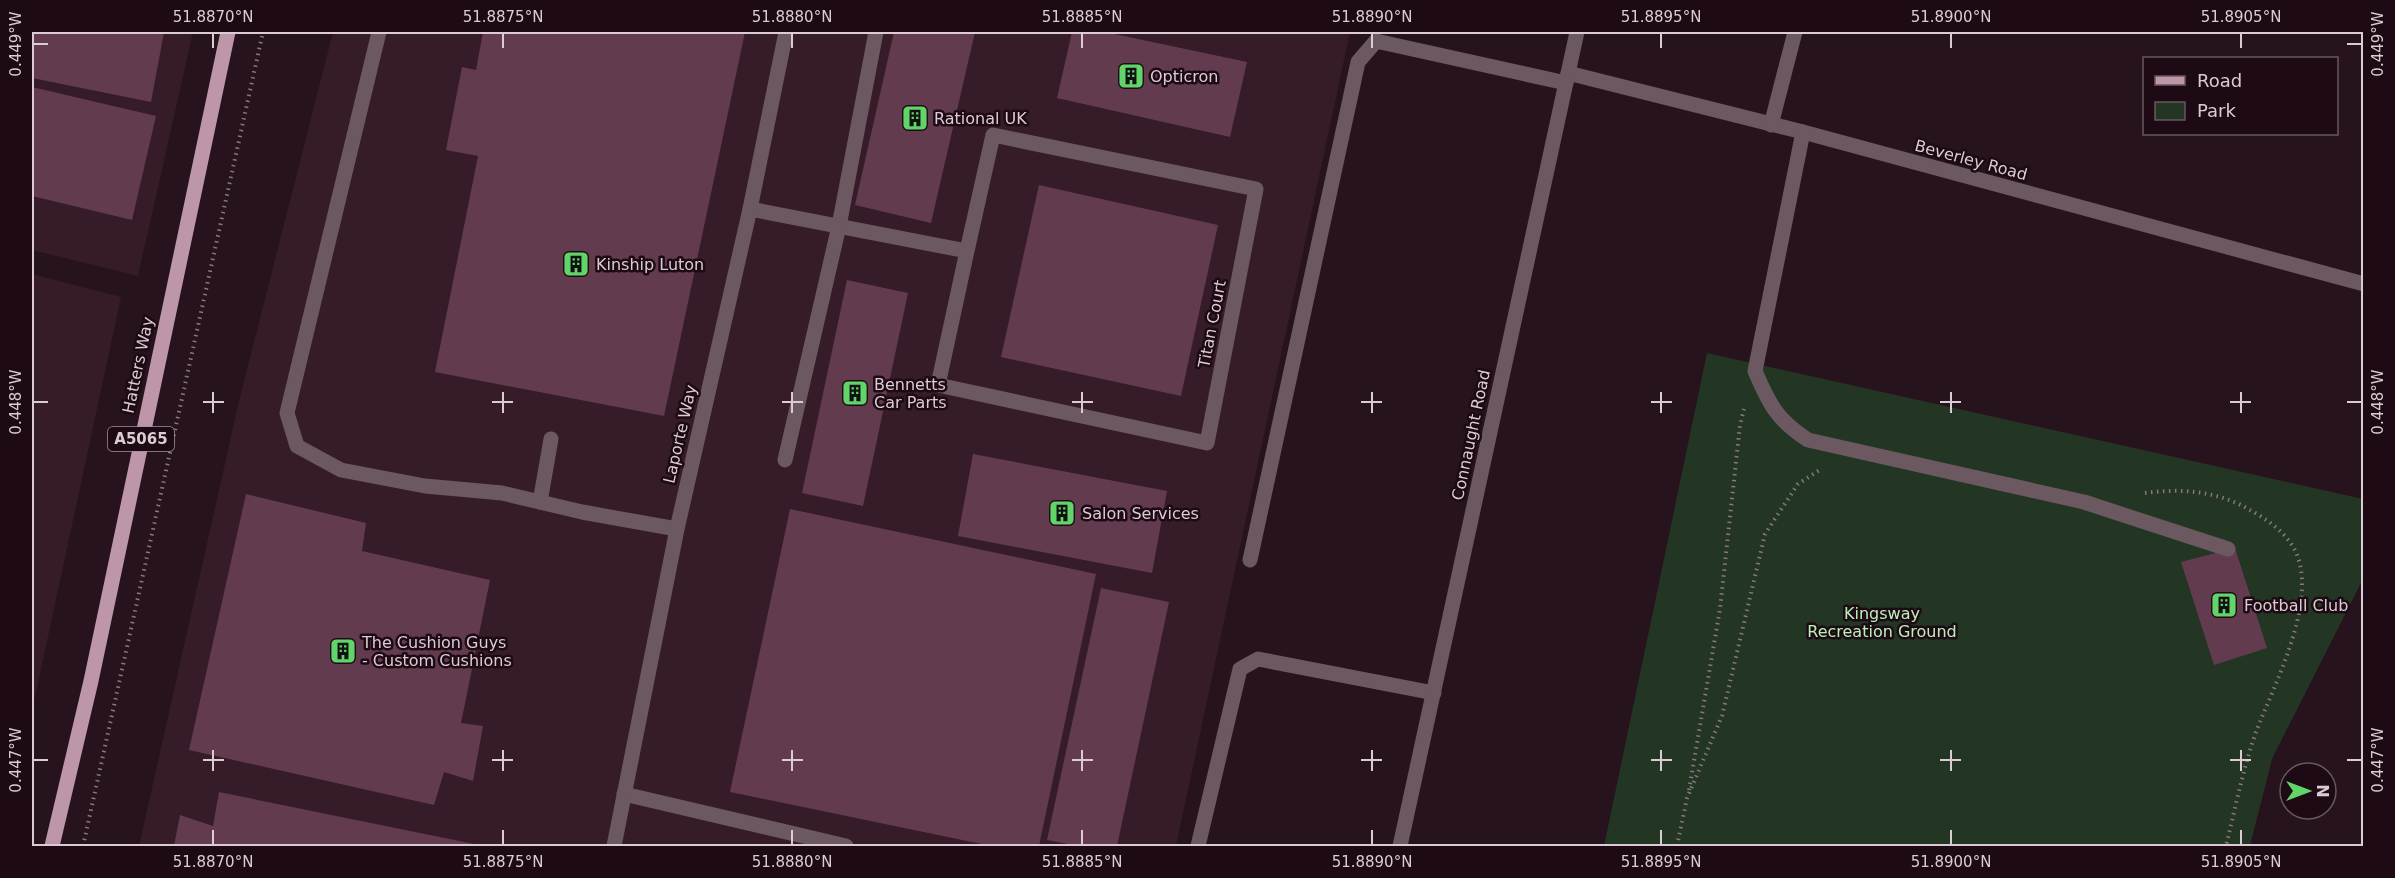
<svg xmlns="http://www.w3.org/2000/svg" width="2395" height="878" viewBox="0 0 2395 878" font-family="'DejaVu Sans',sans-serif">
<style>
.built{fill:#351c28}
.green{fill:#233523}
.building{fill:#633b4f}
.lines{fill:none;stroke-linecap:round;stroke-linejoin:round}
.path{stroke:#88777f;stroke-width:4;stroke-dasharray:1.5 4.5;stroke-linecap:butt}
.minor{stroke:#6b5861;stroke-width:15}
.major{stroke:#be96a9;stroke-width:15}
.ticks{fill:none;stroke:#dbccd3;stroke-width:2}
.labels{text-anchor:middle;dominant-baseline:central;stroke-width:5;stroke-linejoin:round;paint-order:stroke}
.shield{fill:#1d0a14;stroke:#a2929a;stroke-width:1.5}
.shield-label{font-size:15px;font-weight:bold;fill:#dbccd3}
.poi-label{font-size:16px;fill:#dbccd3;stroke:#1d0a14;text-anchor:start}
.street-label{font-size:16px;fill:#dbccd3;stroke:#1d0a14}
.park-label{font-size:16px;fill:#baf1ba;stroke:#1d0a14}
.neatline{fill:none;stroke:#dbccd3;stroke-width:2}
.ticks-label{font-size:15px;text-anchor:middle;fill:#dbccd3}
</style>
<rect width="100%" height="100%" fill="#27131d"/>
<g class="built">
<polygon points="32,32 193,32 138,276 32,250"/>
<polygon points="333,32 1350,32 1176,846 139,846 239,401"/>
<polygon points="32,274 121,297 32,711"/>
</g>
<polygon class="green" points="1707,353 2363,499 2363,579 2272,759 2250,846 1604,846"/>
<g class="building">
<polygon points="32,32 164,32 151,102 32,78"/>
<polygon points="483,32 745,32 664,416 435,372 478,156 446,150 462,67 476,70"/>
<polygon points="894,32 975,32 931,223 855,205"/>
<polygon points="1072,32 1105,32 1247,62 1230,137 1057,98"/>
<polygon points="32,87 156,116 132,220 32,196"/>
<polygon points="1039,185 1218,225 1181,396 1001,357"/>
<polygon points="847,280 908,293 863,506 802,493"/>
<polygon points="973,454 1167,491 1152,573 958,536"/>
<polygon points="246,494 366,523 362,551 490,580 461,723 483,726 473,781 444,772 434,805 189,750"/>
<polygon points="790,509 1096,574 1039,846 991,846 730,792"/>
<polygon points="2235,548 2267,648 2214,665 2181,562"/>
<polygon points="1101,588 1169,602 1117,846 1078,846 1047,840"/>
<polygon points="219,792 479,845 478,846 174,846 180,815 213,826"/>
</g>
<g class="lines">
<g class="path">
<path d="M2145,493C2181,488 2218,491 2250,510C2265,518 2282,530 2292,545C2323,594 2274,684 2256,732C2243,769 2235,809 2226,846"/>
<polyline points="1689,790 1720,609 1740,425 1744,409"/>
<polyline points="83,846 263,32"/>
<polyline points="1677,846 1687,798 1722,716 1765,534 1798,484 1821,469"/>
</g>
<g class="minor">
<polyline points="379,32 287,413 297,446 341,470 425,486 502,493 582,512 677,529"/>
<polyline points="1568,73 1803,132 2364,284"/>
<polyline points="1771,125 1795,32"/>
<path d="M1803,132L1755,371C1769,404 1777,420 1808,440L2084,502L2228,549"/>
<polyline points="750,209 967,251 993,135 1256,189 1207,443 938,385 967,251"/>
<polyline points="785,460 839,226 876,32"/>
<polyline points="540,502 551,439"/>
<polyline points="1250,560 1358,62 1376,41 1566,83"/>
<polyline points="624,794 846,846"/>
<polyline points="614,846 677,529 750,209 786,32"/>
<polyline points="1198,846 1240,669 1258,659 1434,693"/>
<polyline points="1400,846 1577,32"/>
</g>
<polyline class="major" points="52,846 91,681 228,32"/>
</g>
<path class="ticks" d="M213,33V48M503,33V48M792,33V48M1082,33V48M1372,33V48M1661,33V48M1951,33V48M2241,33V48M33,44H48M2347,44H2362M213,392V413M503,392V413M792,392V413M1082,392V413M1372,392V413M1661,392V413M1951,392V413M2241,392V413M33,402H48M203,402H224M492,402H513M782,402H803M1072,402H1093M1361,402H1382M1651,402H1672M1940,402H1961M2230,402H2251M2347,402H2362M213,750V771M503,750V771M792,750V771M1082,750V771M1372,750V771M1661,750V771M1951,750V771M2241,750V771M33,760H48M203,760H224M492,760H513M782,760H803M1072,760H1093M1361,760H1382M1651,760H1672M1940,760H1961M2230,760H2251M2347,760H2362M213,830V845M503,830V845M792,830V845M1082,830V845M1372,830V845M1661,830V845M1951,830V845M2241,830V845"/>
<defs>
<symbol id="building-square" viewBox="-11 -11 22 22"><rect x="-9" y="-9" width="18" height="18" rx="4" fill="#61d46a" stroke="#1d0a14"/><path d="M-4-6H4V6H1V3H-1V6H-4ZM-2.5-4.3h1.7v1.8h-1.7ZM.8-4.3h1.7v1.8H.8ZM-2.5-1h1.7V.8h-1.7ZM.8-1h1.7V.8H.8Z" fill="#111"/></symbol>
</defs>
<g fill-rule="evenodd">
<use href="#building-square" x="1116" y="61" width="30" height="30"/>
<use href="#building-square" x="900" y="103" width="30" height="30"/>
<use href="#building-square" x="561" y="249" width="30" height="30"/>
<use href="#building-square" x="840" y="378" width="30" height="30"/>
<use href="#building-square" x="1047" y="498" width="30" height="30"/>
<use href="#building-square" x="2209" y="590" width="30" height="30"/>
<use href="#building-square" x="328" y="636" width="30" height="30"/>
</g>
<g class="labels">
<rect class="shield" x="108" y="427" width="66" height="24" rx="4.5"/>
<g class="shield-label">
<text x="141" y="439">A5065</text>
</g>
<g class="poi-label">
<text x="1150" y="76">Opticron</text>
<text x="934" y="118">Rational UK</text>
<text x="596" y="264">Kinship Luton</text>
<text x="874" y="384">Bennetts<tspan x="874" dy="18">Car Parts</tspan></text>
<text x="1082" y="513">Salon Services</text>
<text x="2244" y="605">Football Club</text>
<text x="362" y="642">The Cushion Guys<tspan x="362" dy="18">- Custom Cushions</tspan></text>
</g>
<g class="street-label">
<text transform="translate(1971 160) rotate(15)">Beverley Road</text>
<text transform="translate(1212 324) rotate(-79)">Titan Court</text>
<text transform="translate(138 365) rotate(-78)">Hatters Way</text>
<text transform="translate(680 434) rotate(-77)">Laporte Way</text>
<text transform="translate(1471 435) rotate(-78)">Connaught Road</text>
</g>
<g class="park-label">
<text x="1882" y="613">Kingsway<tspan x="1882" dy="18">Recreation Ground</tspan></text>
</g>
</g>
<rect width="2395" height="878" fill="none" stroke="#1d0a14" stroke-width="66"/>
<rect x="2143" y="57" width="195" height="78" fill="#1d0a14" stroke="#695860" stroke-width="1.5"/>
<rect x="2155" y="76" width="30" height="9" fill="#be96a9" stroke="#695860" stroke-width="1.5"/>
<text x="2197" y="87" font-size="18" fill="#dbccd3">Road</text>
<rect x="2155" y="102" width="30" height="18" fill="#233523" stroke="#695860" stroke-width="1.5"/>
<text x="2197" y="117" font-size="18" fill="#dbccd3">Park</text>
<g transform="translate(2308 791) rotate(90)"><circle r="28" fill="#1d0a14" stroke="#695860" stroke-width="1.5"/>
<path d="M0-4.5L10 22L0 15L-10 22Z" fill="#61d46a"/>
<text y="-9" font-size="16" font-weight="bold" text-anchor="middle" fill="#dbccd3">N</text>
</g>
<rect x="33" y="33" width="2329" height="812" class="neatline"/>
<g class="ticks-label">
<text x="213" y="22">51.8870°N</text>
<text x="503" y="22">51.8875°N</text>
<text x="792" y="22">51.8880°N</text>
<text x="1082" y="22">51.8885°N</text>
<text x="1372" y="22">51.8890°N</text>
<text x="1661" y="22">51.8895°N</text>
<text x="1951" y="22">51.8900°N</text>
<text x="2241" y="22">51.8905°N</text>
<text transform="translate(2378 44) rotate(-90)" y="5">0.449°W</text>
<text transform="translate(16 44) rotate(-90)" y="5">0.449°W</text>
<text transform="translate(2378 402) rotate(-90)" y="5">0.448°W</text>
<text transform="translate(16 402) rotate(-90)" y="5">0.448°W</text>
<text transform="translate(2378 760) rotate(-90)" y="5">0.447°W</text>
<text transform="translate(16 760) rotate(-90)" y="5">0.447°W</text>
<text x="213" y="867">51.8870°N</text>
<text x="503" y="867">51.8875°N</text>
<text x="792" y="867">51.8880°N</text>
<text x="1082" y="867">51.8885°N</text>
<text x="1372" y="867">51.8890°N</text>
<text x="1661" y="867">51.8895°N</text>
<text x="1951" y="867">51.8900°N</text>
<text x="2241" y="867">51.8905°N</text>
</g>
</svg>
